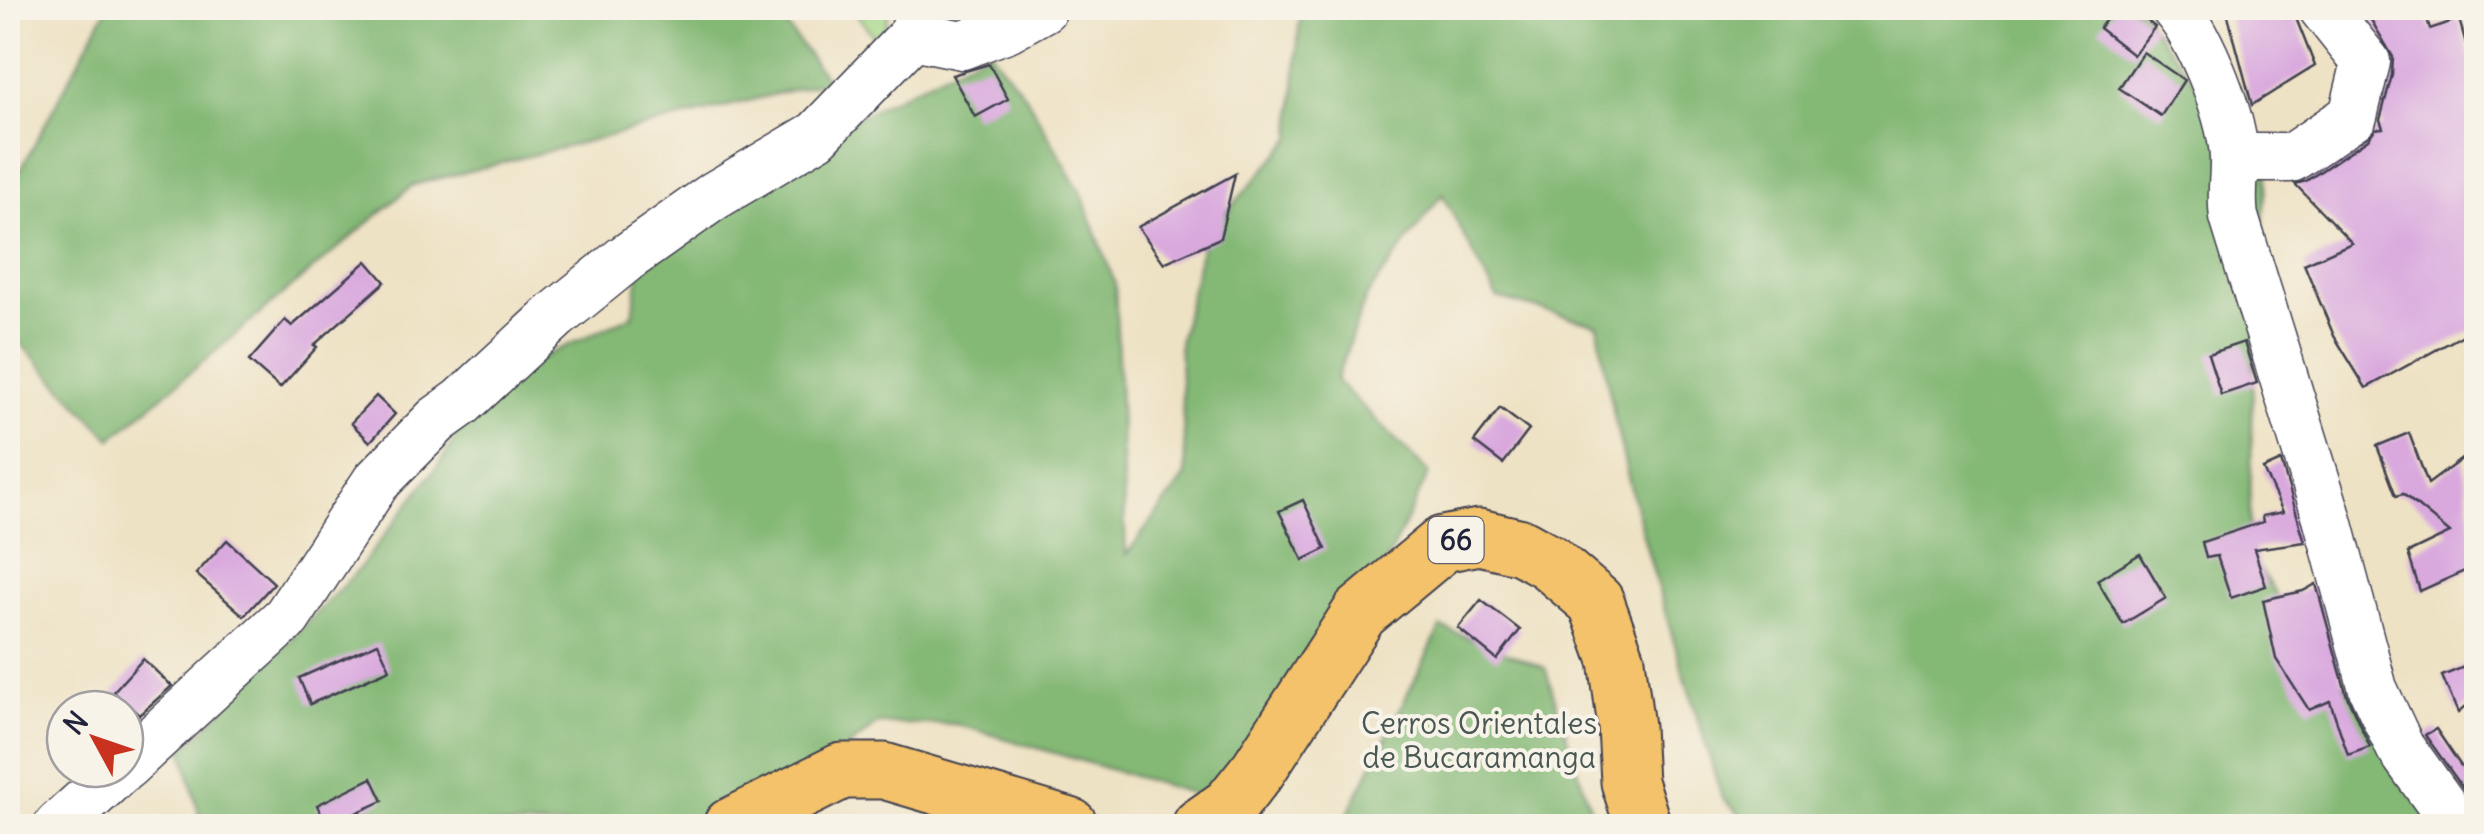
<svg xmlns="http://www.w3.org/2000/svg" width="2484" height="834" viewBox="0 0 2484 834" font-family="Delius,sans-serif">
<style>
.green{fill:#a4d787;stroke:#637c61;stroke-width:2.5}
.forest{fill:#83b874;stroke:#526d58;stroke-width:2.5}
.building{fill:#d9a9de}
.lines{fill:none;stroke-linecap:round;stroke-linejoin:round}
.minor-casing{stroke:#413f50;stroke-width:51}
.highway-casing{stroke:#413f50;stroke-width:59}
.minor{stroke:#fff;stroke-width:48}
.highway{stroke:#f3c26a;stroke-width:55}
.labels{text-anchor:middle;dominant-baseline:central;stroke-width:8;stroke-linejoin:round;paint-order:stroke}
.shield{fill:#f7f3e8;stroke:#62616f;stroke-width:2.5}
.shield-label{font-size:28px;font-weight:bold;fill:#22223b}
.park-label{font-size:30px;fill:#495852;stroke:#f7f3e8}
</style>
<rect width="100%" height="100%" fill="#f7f3e8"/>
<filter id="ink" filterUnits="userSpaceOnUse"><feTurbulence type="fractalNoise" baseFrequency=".01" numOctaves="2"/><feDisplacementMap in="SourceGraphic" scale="20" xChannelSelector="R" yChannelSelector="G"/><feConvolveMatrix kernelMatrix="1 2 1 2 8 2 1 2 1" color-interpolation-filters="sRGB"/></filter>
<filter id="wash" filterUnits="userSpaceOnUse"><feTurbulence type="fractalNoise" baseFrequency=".0048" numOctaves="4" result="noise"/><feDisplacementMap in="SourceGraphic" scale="40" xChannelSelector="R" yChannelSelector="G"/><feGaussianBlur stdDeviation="2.25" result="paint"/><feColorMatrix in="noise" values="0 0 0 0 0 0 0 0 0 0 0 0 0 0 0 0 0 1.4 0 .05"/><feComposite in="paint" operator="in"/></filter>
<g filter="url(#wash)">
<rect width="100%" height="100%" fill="#eee2c4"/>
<polygon class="green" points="852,8 890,8 881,46"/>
<g class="forest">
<polygon points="107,8 773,8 828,81 413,185 111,439 8,330 8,194"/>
<path d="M1300,8H2138L2197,85L2267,162L2253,381L2249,552L2295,626L2463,826H1753L1722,798C1675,642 1621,486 1598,325L1497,298L1442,194L1366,297L1336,380L1429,473L1312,717L1197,795L956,724H877L752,826H193L199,814L183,750L358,570L443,459L481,386L633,315L644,238L715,190L989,50L1027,98L1082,195L1115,284L1126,555L1186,476L1179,343L1204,238L1292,138Z"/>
<polygon points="1441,627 1545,668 1596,826 1342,826"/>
</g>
<g id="blocks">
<g class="building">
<polygon points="2116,8 2131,8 2155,27 2133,55 2099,28"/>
<polygon points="2226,8 2292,8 2315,66 2252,105"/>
<polygon points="2364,8 2424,8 2430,29 2459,19 2476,79 2476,328 2366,388 2334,336 2304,264 2352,243 2295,184 2306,181 2368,139 2375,129 2383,128 2380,120 2392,75 2393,57"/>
<polygon points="2143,52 2184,80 2161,116 2119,88"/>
<polygon points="989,64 1008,99 975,117 952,75"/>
<polygon points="1235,174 1220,238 1164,263 1138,227"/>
<polygon points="367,261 385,282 314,345 317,347 280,388 249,361 285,320 292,326"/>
<polygon points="2244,342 2257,383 2221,395 2208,354"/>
<polygon points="376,396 395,414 370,442 351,423"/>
<polygon points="1500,408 1529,430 1503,464 1474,442"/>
<polygon points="2409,433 2428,484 2463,458 2476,557 2476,566 2420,591 2408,553 2450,533 2403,494 2396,496 2377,446"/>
<polygon points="2281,461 2305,542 2254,549 2266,586 2231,598 2217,556 2206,558 2202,542 2263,522 2262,516 2283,512 2263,469"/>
<polygon points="1303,500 1326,549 1303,560 1279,511"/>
<polygon points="227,540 274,583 244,616 196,574"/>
<polygon points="2140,554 2166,598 2123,624 2097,580"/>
<polygon points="2316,584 2347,696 2370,747 2348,755 2330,701 2309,710 2276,659 2263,600 2303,591"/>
<polygon points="1481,600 1520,630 1497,660 1458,628"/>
<polygon points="378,643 390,669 310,704 299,678"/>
<polygon points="143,659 172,686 139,715 113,692"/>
<polygon points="2476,662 2476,698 2458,713 2442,676"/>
<polygon points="2436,729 2465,772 2476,766 2476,806 2425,735"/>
<polygon points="372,778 383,801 327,826 317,805"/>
</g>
</g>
</g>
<g filter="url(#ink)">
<use href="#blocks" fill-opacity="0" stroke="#413f50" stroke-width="2.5"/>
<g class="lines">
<defs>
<g id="minor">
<path d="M2175,8C2201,37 2235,122 2234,162C2234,181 2231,197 2234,217L2327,517L2373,689L2400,747L2457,826"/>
<polyline points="913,35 962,45 1007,28 1043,8"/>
<polyline points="2235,158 2291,158 2353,116 2366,62 2323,8"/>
<polyline points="125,766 287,617 376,482 437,420 462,402 556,315 625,259 714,196 817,135 913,35 923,8"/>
<polyline points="58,826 121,769"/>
</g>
<g id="highway">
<polyline points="731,826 842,771 884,771 1070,826"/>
<polyline points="1200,826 1230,805 1258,770 1360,613 1443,544 1479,537 1522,547 1549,562 1596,602 1617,660 1626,727 1629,782 1643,826"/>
</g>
</defs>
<use href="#minor" class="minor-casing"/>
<use href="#highway" class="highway-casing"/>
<use href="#minor" class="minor"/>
<use href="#highway" class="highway"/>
</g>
</g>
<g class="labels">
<rect class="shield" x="1428.5" y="517" width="55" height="46" rx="8"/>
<g class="shield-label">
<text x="1456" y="540">66</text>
</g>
<g class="park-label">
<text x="1479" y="723">Cerros Orientales<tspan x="1479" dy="34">de Bucaramanga</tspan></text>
</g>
</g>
<rect width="2484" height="834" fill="none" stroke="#f7f3e8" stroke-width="40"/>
<g transform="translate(95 739) rotate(310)"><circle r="48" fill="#f7f3e8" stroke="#a29fa3" stroke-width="2.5"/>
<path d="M0-8L18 38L0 25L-18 38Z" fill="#c8321e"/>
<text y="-15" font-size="28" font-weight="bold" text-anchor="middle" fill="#22223b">N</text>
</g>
</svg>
